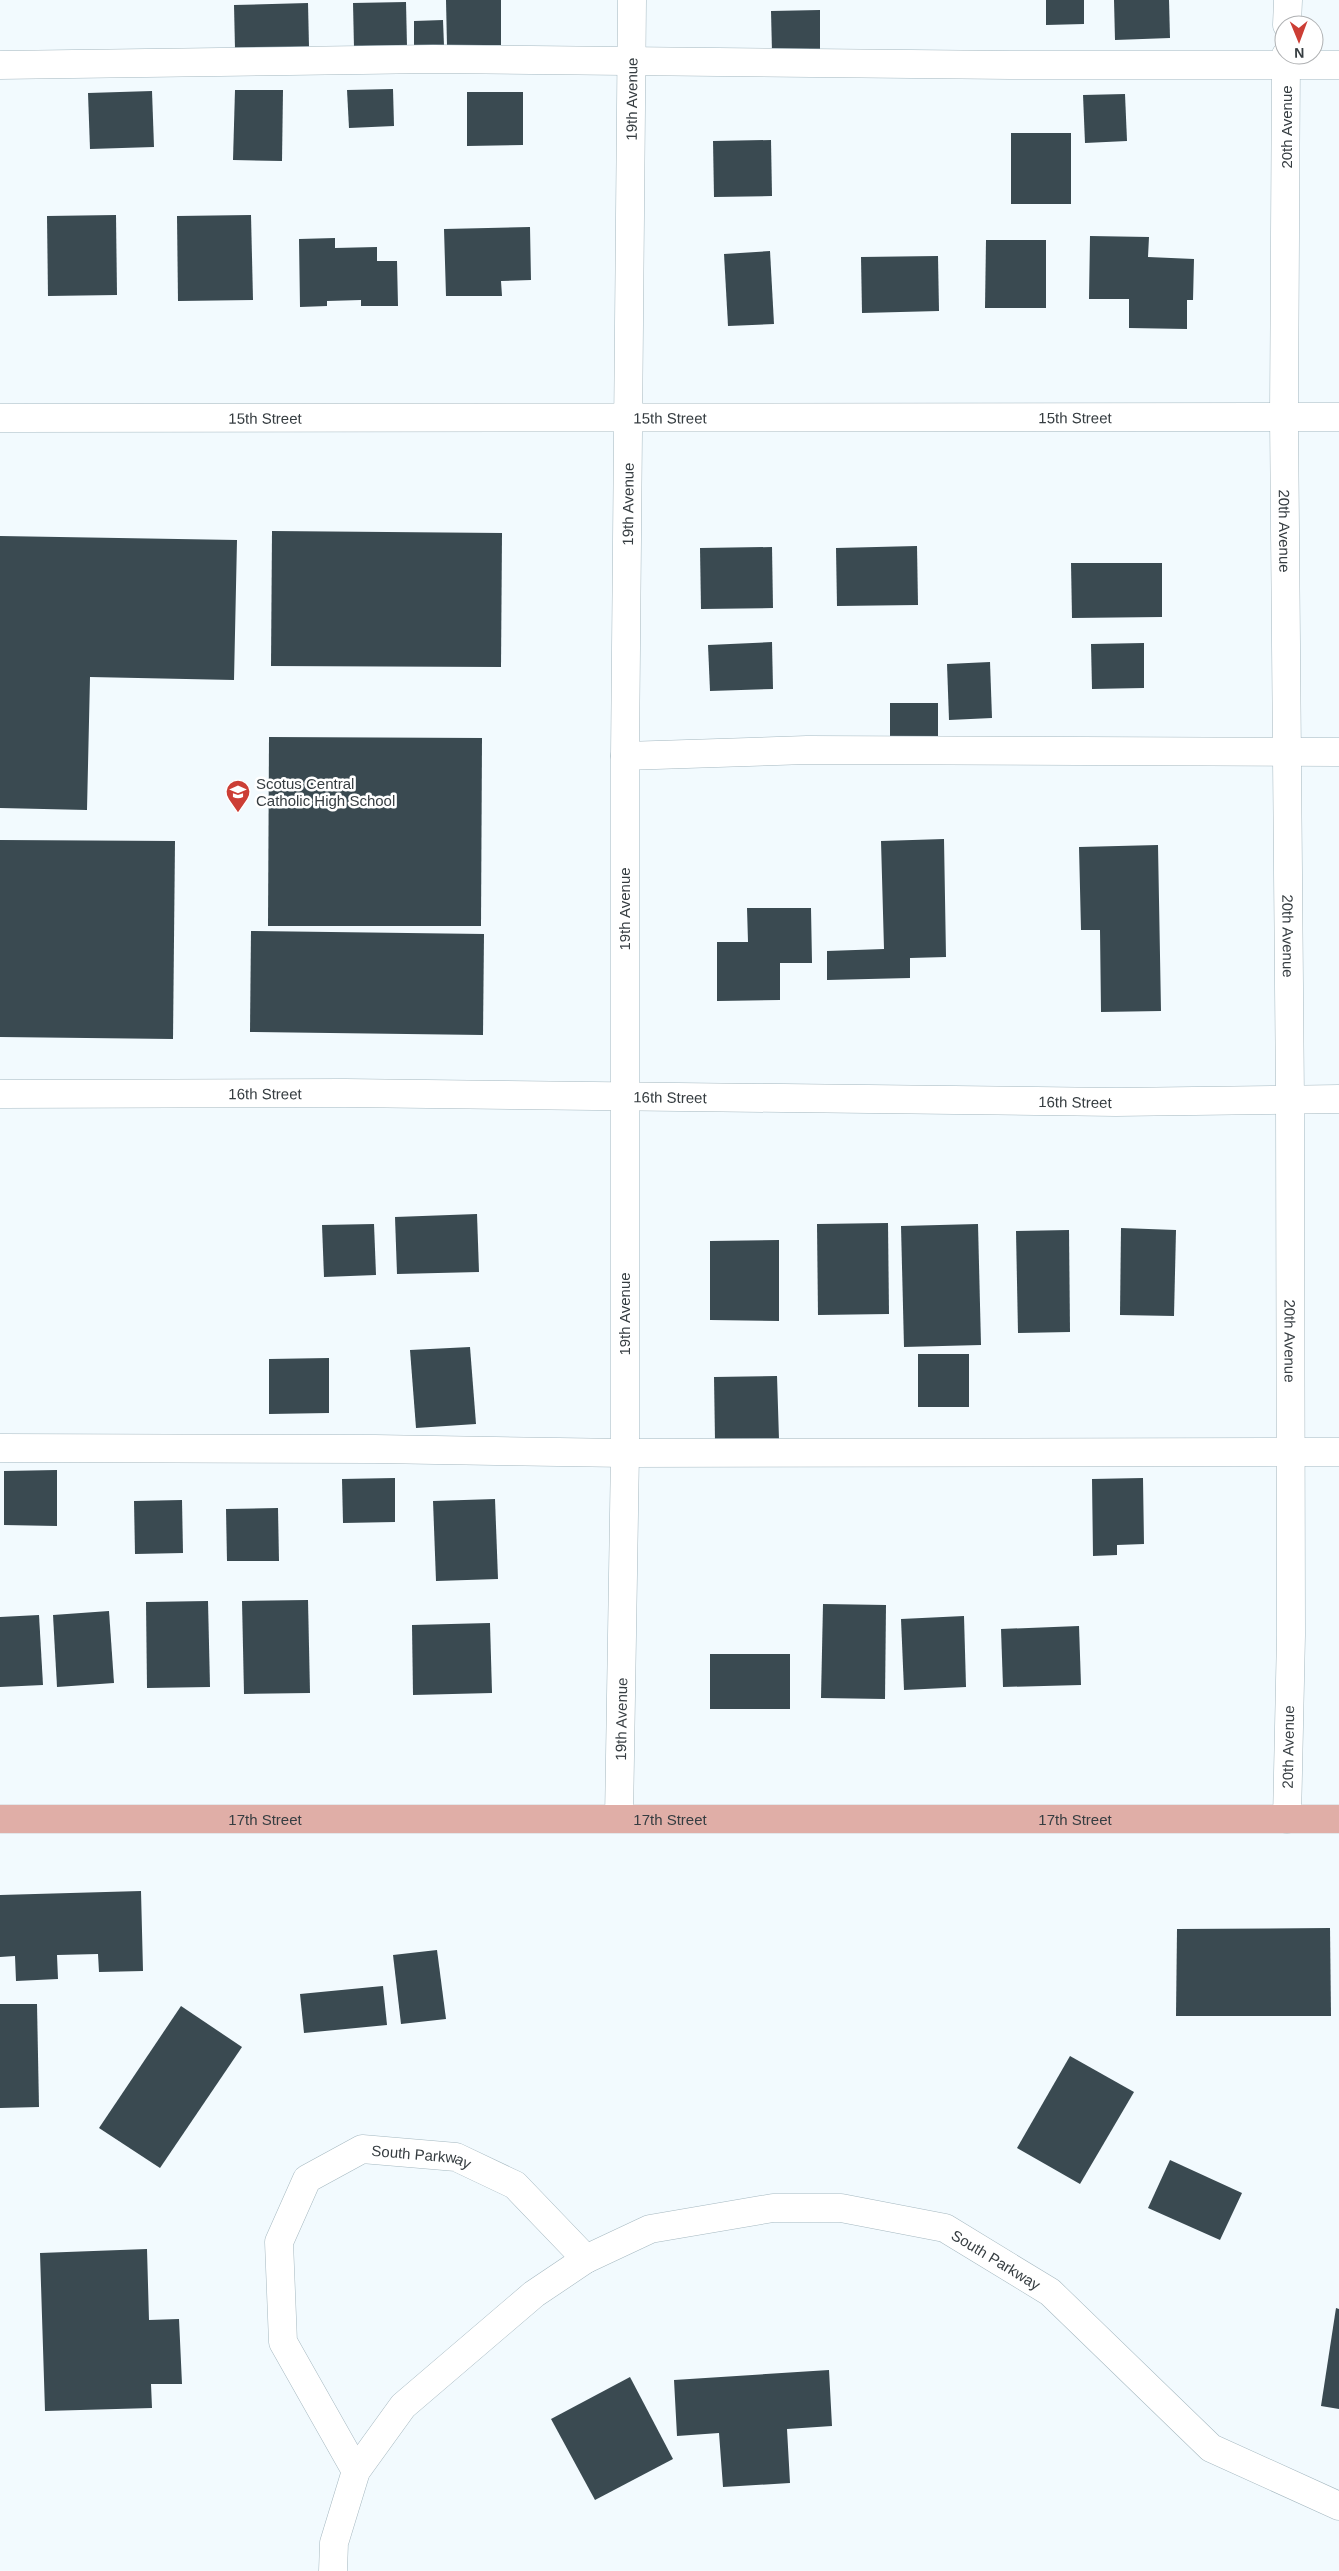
<svg xmlns="http://www.w3.org/2000/svg" width="1339" height="2571" viewBox="0 0 1339 2571" font-family="Helvetica,sans-serif">
<style>
.building{fill:#3a4a51}
.lines{fill:none;stroke-linecap:round;stroke-linejoin:round}
.minor-casing{stroke:#a5b8c0;stroke-width:29}
.major-casing{stroke:#d3d4d5;stroke-width:29}
.minor{stroke:#fff;stroke-width:28}
.major{stroke:#e0aea7;stroke-width:28}
.labels{text-anchor:middle;dominant-baseline:central;stroke-width:5;stroke-linejoin:round;paint-order:stroke}
.street-label{font-size:15px;fill:#363d41;stroke:#fff}
.poi-label{font-size:15px;fill:#363d41;stroke:#fff;text-anchor:start}
</style>
<rect width="100%" height="100%" fill="#f2fafe"/>
<g class="building">
<polygon points="446,0 501,0 501,45 447,46"/>
<polygon points="1046,0 1084,0 1084,24 1046,25"/>
<polygon points="1114,0 1169,0 1170,38 1115,40"/>
<polygon points="406,2 407,47 354,48 353,3"/>
<polygon points="308,3 309,47 235,49 234,5"/>
<polygon points="820,10 820,52 772,52 771,11"/>
<polygon points="443,20 444,46 414,46 414,21"/>
<polygon points="393,89 394,126 349,128 347,90"/>
<polygon points="235,90 283,90 282,161 233,160"/>
<polygon points="152,91 154,147 90,149 88,93"/>
<polygon points="467,92 523,92 523,145 467,146"/>
<polygon points="1125,94 1127,141 1085,143 1083,95"/>
<rect x="1011" y="133" width="60" height="71"/>
<polygon points="771,140 772,196 714,197 713,141"/>
<polygon points="116,215 117,295 48,296 47,216"/>
<polygon points="251,215 253,300 178,301 177,216"/>
<polygon points="530,227 531,280 501,281 502,296 446,296 444,229"/>
<polygon points="1090,236 1149,237 1148,257 1194,259 1193,300 1187,300 1187,329 1129,328 1129,299 1089,299"/>
<polygon points="335,238 335,248 377,247 377,261 397,261 398,306 361,306 361,300 327,301 327,306 300,307 299,239"/>
<polygon points="986,240 1046,240 1046,308 985,308"/>
<polygon points="770,251 774,324 728,326 724,254"/>
<polygon points="938,256 939,311 862,313 861,257"/>
<polygon points="272,531 502,533 501,667 271,666"/>
<polygon points="0,536 237,540 234,680 90,677 87,810 0,808"/>
<polygon points="917,546 918,605 837,606 836,548"/>
<polygon points="772,547 773,608 701,609 700,548"/>
<polygon points="1071,563 1162,563 1162,617 1072,618"/>
<polygon points="772,642 773,689 710,691 708,645"/>
<polygon points="1144,643 1144,688 1092,689 1091,644"/>
<polygon points="990,662 992,718 949,720 947,664"/>
<rect x="890" y="703" width="48" height="35"/>
<polygon points="269,737 482,738 481,926 268,926"/>
<polygon points="944,839 946,957 910,958 910,978 827,980 827,951 884,949 881,841"/>
<polygon points="0,840 175,841 173,1039 0,1037"/>
<polygon points="1158,845 1161,1011 1101,1012 1100,930 1081,930 1079,847"/>
<polygon points="747,908 811,908 812,963 780,963 780,1000 717,1001 717,942 748,942"/>
<polygon points="251,931 484,934 483,1035 250,1032"/>
<polygon points="477,1214 479,1272 397,1274 395,1217"/>
<polygon points="888,1223 889,1314 818,1315 817,1224"/>
<polygon points="374,1224 376,1275 324,1277 322,1225"/>
<polygon points="978,1224 981,1345 904,1347 901,1226"/>
<polygon points="1121,1228 1176,1230 1174,1316 1120,1315"/>
<polygon points="1069,1230 1070,1332 1018,1333 1016,1231"/>
<polygon points="779,1240 779,1321 710,1320 710,1241"/>
<polygon points="470,1347 476,1424 416,1428 410,1350"/>
<rect x="918" y="1354" width="51" height="53"/>
<polygon points="329,1358 329,1413 269,1414 269,1359"/>
<polygon points="777,1376 779,1439 715,1440 714,1377"/>
<polygon points="57,1470 57,1526 4,1525 4,1471"/>
<polygon points="395,1478 395,1522 343,1523 342,1479"/>
<polygon points="1143,1478 1144,1544 1117,1545 1117,1555 1093,1556 1092,1479"/>
<polygon points="495,1499 498,1579 436,1581 433,1501"/>
<polygon points="182,1500 183,1553 135,1554 134,1501"/>
<polygon points="278,1508 279,1561 227,1561 226,1509"/>
<polygon points="308,1600 310,1693 244,1694 242,1601"/>
<polygon points="208,1601 210,1687 147,1688 146,1602"/>
<polygon points="823,1604 886,1605 885,1699 821,1698"/>
<polygon points="109,1611 114,1683 57,1687 53,1615"/>
<polygon points="39,1615 43,1685 0,1687 0,1617"/>
<polygon points="964,1616 966,1687 904,1690 901,1619"/>
<polygon points="490,1623 492,1693 413,1695 412,1625"/>
<polygon points="1079,1626 1081,1685 1003,1687 1001,1629"/>
<rect x="710" y="1654" width="80" height="55"/>
<polygon points="141,1891 143,1971 99,1972 98,1954 57,1955 58,1979 16,1981 15,1956 0,1957 0,1895"/>
<polygon points="1330,1928 1331,2016 1176,2016 1177,1929"/>
<polygon points="437,1950 446,2019 401,2024 393,1955"/>
<polygon points="383,1986 387,2025 304,2033 300,1994"/>
<polygon points="0,2004 37,2004 39,2107 0,2108"/>
<polygon points="181,2006 242,2047 160,2168 99,2128"/>
<polygon points="1070,2056 1134,2092 1080,2184 1017,2148"/>
<polygon points="1170,2160 1242,2193 1220,2240 1148,2208"/>
<polygon points="147,2249 149,2320 179,2319 182,2384 151,2384 152,2408 45,2411 40,2253"/>
<polygon points="1336,2308 1339,2309 1339,2409 1321,2406"/>
<polygon points="829,2370 832,2426 787,2429 790,2483 723,2487 719,2433 677,2436 674,2380"/>
<polygon points="630,2377 673,2459 595,2500 551,2419"/>
</g>
<g class="lines">
<defs>
<g id="minor">
<polyline points="1287,25 1288,0"/>
<path id="s1" d="M1286,55L1284,417L1290,1100L1291,1635L1287,1819"/>
<polyline points="0,65 433,59 1010,65 1339,65"/>
<path id="s2" d="M0,418L1339,417"/>
<polyline points="625,756 807,750 1339,752"/>
<path id="s3" d="M0,1094L345,1093L1116,1102L1339,1099"/>
<polyline points="0,1448 375,1449 625,1453 1339,1452"/>
<path id="s4" d="M619,1818L625,1453V756L632,0"/>
<path id="s5" d="M356,2471L283,2342L279,2242L307,2179L362,2149L456,2157L515,2185L586,2259"/>
<path id="s6" d="M333,2571L334,2543L356,2471L403,2406L534,2294L586,2259L650,2229L773,2208H841L945,2228L1050,2292L1211,2448L1339,2506"/>
</g>
<g id="major">
<path id="s7" d="M0,1819H1339"/>
</g>
</defs>
<use href="#minor" class="minor-casing"/>
<use href="#major" class="major-casing"/>
<use href="#minor" class="minor"/>
<use href="#major" class="major"/>
</g>
<defs>
<symbol id="school-pin" viewBox="-11 -11 22 30"><path d="M0 17L-7.5 6A9.5 9.5 0 1 1 7.5 6Z" fill="#cc3e35" stroke="#fff"/><path d="M0-5L7-2L0 1L-7-2ZM-4 1L0 2.5L4 1V4Q0 6-4 4Z" fill="#fff"/></symbol>
</defs>
<g fill-rule="evenodd">
<use href="#school-pin" x="224" y="778" width="28" height="38"/>
</g>
<g class="labels">
<g class="street-label">
<text stroke="none"><textPath href="#s4" startOffset="1719">19th Avenue</textPath></text>
<text transform="translate(1286 127) rotate(-90)">20th Avenue</text>
<text stroke="none"><textPath href="#s2" startOffset="1075">15th Street</textPath></text>
<text stroke="none"><textPath href="#s2" startOffset="265">15th Street</textPath></text>
<text stroke="none"><textPath href="#s2" startOffset="670">15th Street</textPath></text>
<text stroke="none"><textPath href="#s4" startOffset="1314">19th Avenue</textPath></text>
<text stroke="none"><textPath href="#s1" startOffset="476">20th Avenue</textPath></text>
<text transform="translate(624 909) rotate(-90)">19th Avenue</text>
<text stroke="none"><textPath href="#s1" startOffset="881">20th Avenue</textPath></text>
<text stroke="none"><textPath href="#s3" startOffset="265">16th Street</textPath></text>
<text stroke="none"><textPath href="#s3" startOffset="670">16th Street</textPath></text>
<text stroke="none"><textPath href="#s3" startOffset="1075">16th Street</textPath></text>
<text transform="translate(624 1314) rotate(-90)">19th Avenue</text>
<text stroke="none"><textPath href="#s1" startOffset="1286">20th Avenue</textPath></text>
<text stroke="none"><textPath href="#s4" startOffset="99">19th Avenue</textPath></text>
<text transform="translate(1288 1747) rotate(-89)">20th Avenue</text>
<text stroke="none"><textPath href="#s7" startOffset="670">17th Street</textPath></text>
<text stroke="none"><textPath href="#s7" startOffset="265">17th Street</textPath></text>
<text stroke="none"><textPath href="#s7" startOffset="1075">17th Street</textPath></text>
<text stroke="none"><textPath href="#s5" startOffset="440">South Parkway</textPath></text>
<text stroke="none"><textPath href="#s6" startOffset="848">South Parkway</textPath></text>
</g>
<g class="poi-label">
<text x="256" y="783">Scotus Central<tspan x="256" dy="17">Catholic High School</tspan></text>
</g>
</g>
<g transform="translate(1299 40) rotate(179)"><circle r="24" fill="#ffffff" stroke="#afb1b3"/>
<path d="M0-4L9 19L0 12L-9 19Z" fill="#cc3e35"/>
<text y="-8" font-size="14" font-weight="bold" text-anchor="middle" fill="#363d41">N</text>
</g>
</svg>
